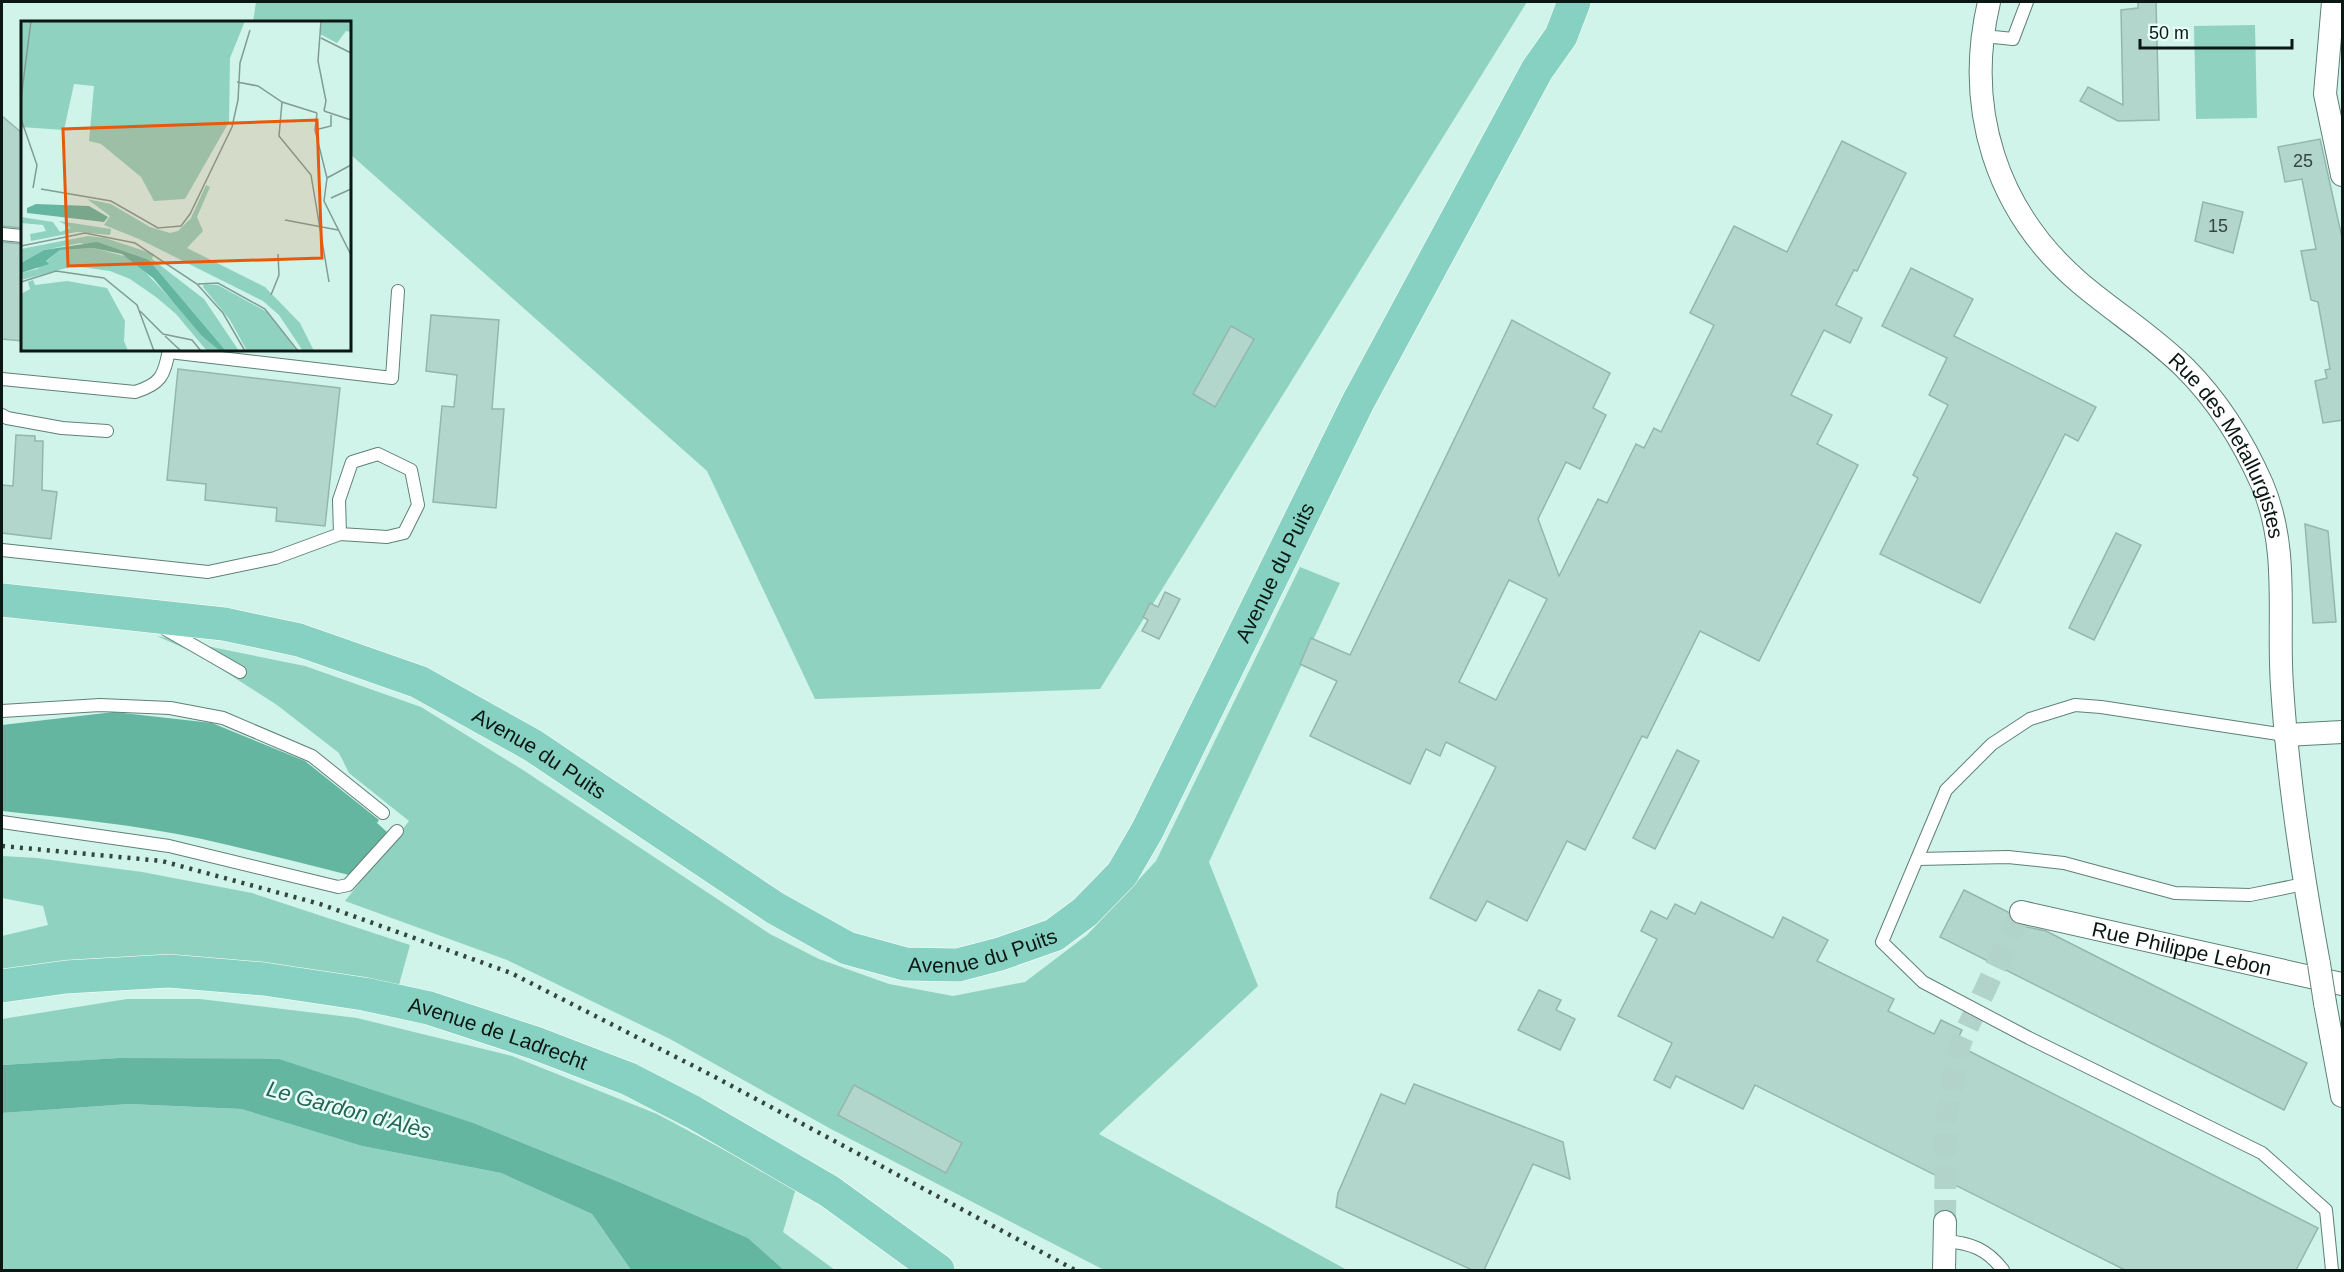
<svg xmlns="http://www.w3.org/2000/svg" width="2344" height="1272" viewBox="0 0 2344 1272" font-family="Helvetica,sans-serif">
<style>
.green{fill:#90d2c0}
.water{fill:#65b6a1}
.building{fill:#b3d6cc;stroke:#94b6ac;stroke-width:1.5;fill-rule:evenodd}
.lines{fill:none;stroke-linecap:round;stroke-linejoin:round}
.minor-tunnel{stroke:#b2d3ca;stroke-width:22;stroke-dasharray:22 11;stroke-linecap:butt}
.service-casing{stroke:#5f8077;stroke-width:14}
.minor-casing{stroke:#5f8077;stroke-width:24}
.primary-casing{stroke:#fff;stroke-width:34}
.service{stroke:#fff;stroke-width:12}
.minor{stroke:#fff;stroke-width:22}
.primary{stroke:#87d1c2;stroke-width:33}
.rail{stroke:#334540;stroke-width:4.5;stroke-dasharray:3 6;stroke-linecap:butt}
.minor-bridge-casing{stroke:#5f8077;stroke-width:24;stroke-linecap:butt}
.minor-bridge{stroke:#fff;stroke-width:22}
.labels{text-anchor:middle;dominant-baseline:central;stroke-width:5;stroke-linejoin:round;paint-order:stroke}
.number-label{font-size:18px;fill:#344741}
.street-label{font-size:21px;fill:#0a1713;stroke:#e8fef7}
.water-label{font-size:22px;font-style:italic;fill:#246455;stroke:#e8fef7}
.inset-road{fill:none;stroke:#819c94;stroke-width:1.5}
.view{fill:#e8590c;fill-opacity:0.15;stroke:#e8590c;stroke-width:3}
.inset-edge{fill:none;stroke:#0a1713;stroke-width:3}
</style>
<rect width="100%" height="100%" fill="#d0f4ea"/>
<g class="green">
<polygon points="256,2 1527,2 1100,689 815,699 707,471 350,154 350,22 253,22"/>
<polygon points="2255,25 2257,118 2196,119 2194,26"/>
<polygon points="1300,567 1340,583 1209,862 1258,986 1099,1134 1347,1270 1104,1270 831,1129 670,1039 507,960 345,901 409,821 349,773 339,753 277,705 199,655 157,636 305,666 421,707 523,770 770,934 819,959 889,984 953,996 1025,982 1087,935 1156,861"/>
<polygon points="2,856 37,858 142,872 252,893 410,945 397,992 263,963 99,958 2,970 2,936 48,925 43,906 2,898"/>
<polygon points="127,999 200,999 357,1018 512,1056 657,1114 796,1188 783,1232 835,1270 784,1270 748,1238 619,1182 476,1124 120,1058 2,1065 2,1019"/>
<polygon points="129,1104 241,1109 362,1146 501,1173 592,1214 631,1270 2,1270 2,1113"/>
</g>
<g class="water">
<path d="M114,712L212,723L305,761L379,820L377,823L387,832L349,875C300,863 251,850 202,839C136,825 69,818 2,811V725Z"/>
<polygon points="119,1058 279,1059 476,1124 619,1182 748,1238 784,1270 631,1270 592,1214 501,1173 362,1146 241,1109 129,1104 2,1113 2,1065"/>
</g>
<g class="building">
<polygon points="2138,2 2156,2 2159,120 2118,121 2080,101 2088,87 2123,105 2121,10 2138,8"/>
<polygon points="2,116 22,133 22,228 2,226"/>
<polygon points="2320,139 2343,242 2343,420 2323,423 2315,381 2327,378 2325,370 2330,369 2318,302 2311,300 2301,251 2316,249 2302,179 2285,182 2278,147"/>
<path d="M1842,141L1906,173L1857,271L1854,270L1836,305L1862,318L1850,343L1824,330L1791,395L1832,415L1817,444L1858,465L1759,661L1700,631L1647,738L1642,736L1585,850L1567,841L1527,921L1487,901L1476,921L1430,898L1496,767L1446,742L1440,756L1426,749L1410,784L1310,736L1337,681L1300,664L1311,638L1350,655L1512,320L1610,373L1593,408L1606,415L1580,469L1566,462L1538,519L1559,576L1598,499L1607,503L1636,444L1644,448L1654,428L1661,432L1714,325L1690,313L1734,226L1787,252ZM1509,580L1547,599L1496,700L1459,682Z"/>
<polygon points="2203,202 2243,212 2233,253 2195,241"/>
<polygon points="2,242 22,244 22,341 2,339"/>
<polygon points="1911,268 1973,299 1954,336 2096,407 2078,441 2065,434 1980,603 1880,554 1918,478 1913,475 1948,405 1929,395 1947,358 1882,326"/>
<polygon points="431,315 499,320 492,409 504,409 496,508 433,502 442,406 454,407 457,375 426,371"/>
<polygon points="1231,326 1254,339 1215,407 1193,394"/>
<polygon points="178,369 340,388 325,526 276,521 277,508 205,500 206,484 167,480"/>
<polygon points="16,435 35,436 35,441 43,441 42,490 57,492 51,539 2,533 2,485 13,486"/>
<polygon points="2305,524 2328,531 2336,622 2313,623"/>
<polygon points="2116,533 2141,545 2094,640 2069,628"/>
<polygon points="1165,592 1180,599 1159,639 1142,631 1148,620 1143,617 1150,603 1158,607"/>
<polygon points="1677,750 1699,761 1655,849 1633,838"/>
<polygon points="1964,890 2008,912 2011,921 2018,925 2046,931 2307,1063 2284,1110 1940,937"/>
<polygon points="1701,902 1773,938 1783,917 1828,940 1817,961 1894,999 1888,1011 1934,1034 1941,1020 1962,1030 1955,1044 2318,1228 2296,1270 2125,1270 1755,1085 1743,1109 1676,1076 1670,1088 1654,1080 1672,1043 1618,1016 1657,939 1641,931 1651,911 1667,919 1675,904 1695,914"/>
<polygon points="1539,990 1561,1000 1556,1010 1575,1019 1560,1050 1518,1030"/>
<polygon points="1414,1084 1563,1142 1570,1179 1533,1164 1484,1270 1472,1270 1336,1207 1338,1193 1381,1094 1405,1104"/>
<polygon points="854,1085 962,1143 946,1173 838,1115"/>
</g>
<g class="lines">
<polyline class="minor-tunnel" points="1945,1222 1946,1119 1960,1044 2021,912"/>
<defs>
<g id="service">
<polyline points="1984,36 2013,39 2027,2"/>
<polyline points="2,234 22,236"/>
<polyline points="169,352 392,378 398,291"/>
<path d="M2,379L135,392C161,384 164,376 169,350"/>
<polyline points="2,415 7,418 62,428 107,431"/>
<polyline points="2,550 208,572 275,558 340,534 387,537 404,533 418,505 411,470 378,454 352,462 339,500 340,534"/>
<polyline points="165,629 240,672"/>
<polyline points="2,711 100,705 170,708 223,718 312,756 383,813"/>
<polyline points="2285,735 2101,707 2075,705 2030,719 1992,744 1946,790 1882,942 1923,982 2029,1038 2262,1153 2326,1210 2332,1270"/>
<polyline points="2,822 169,846 338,887 348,885 397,831"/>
<polyline points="1918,859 2008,857 2064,863 2175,893 2250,895 2304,884"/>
<path d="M1945,1241C1971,1243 1987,1249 2003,1270"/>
</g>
<g id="minor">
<path id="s1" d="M1989,2C1964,109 1996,211 2080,283C2114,312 2153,336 2185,368C2218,401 2243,441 2262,484C2290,549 2277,618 2282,686C2288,780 2302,872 2319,964"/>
<polyline points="2333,2 2325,94 2342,175"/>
<polyline points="2285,735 2342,732"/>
<path id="s2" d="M2021,912L2342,984"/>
<polyline points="2325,1003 2342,1096"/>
<polyline points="1944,1270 1945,1222"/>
</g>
<g id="primary">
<path id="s3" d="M2,600L224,624L299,640L419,682L532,745L775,908L847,948L905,964L958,965L1000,954L1054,935L1085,912L1122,874L1147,831L1358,402L1537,70L1561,36L1574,2"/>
<path id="s4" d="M2,986L66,977L169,971L264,979L364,994L429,1008L535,1043L629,1079L693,1112L829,1191L938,1270"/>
</g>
</defs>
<use href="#service" class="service-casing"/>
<use href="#minor" class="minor-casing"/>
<use href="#primary" class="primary-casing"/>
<use href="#service" class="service"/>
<use href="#minor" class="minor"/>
<use href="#primary" class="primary"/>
<polyline class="rail" points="2,846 162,861 320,904 511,973 715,1077 1075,1270"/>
<defs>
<polyline id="minor-bridge" points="2319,964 2325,1003"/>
</defs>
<use href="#minor-bridge" class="minor-bridge-casing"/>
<use href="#minor-bridge" class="minor-bridge"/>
</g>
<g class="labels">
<g class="number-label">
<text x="2303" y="161">25</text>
<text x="2218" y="226">15</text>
</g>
<g class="street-label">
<text stroke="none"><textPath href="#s1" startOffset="536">Rue des Metallurgistes</textPath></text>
<text stroke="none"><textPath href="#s3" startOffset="1575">Avenue du Puits</textPath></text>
<text stroke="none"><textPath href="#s3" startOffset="567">Avenue du Puits</textPath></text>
<text stroke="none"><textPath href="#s3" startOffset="1071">Avenue du Puits</textPath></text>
<text stroke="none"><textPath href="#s2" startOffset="165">Rue Philippe Lebon</textPath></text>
<text stroke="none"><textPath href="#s4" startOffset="504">Avenue de Ladrecht</textPath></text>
</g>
<g class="water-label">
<text transform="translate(349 1110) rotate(15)">Le Gardon d'Alès</text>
</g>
</g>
<g transform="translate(21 21)">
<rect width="330" height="330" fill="#d0f4ea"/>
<path d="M0,0H224L209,37L208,101L164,178L133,180L120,156L80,123L68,120L73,65L53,63L43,109L0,106ZM301,0H330V11L325,10L316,22L299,13ZM185,164L189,166L176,196L182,210L166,227L244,266L279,302L293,330H282L258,294L242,280L118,218L83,204L89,195L66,178L90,183L129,206L149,212L157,210L170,197ZM0,196L32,201L39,211L50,207L38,200L90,208L89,214L56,211L10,220L9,213L25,210L22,204L0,202ZM67,215L84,217L133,233L131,238L183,278L218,330H205L128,239L59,222L23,229L0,242V228ZM72,227L111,237L199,330H186L155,293L135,276L109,258L89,250L53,245L0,259V252L16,248L39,229ZM12,259L14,264L46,260L86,267L104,300L103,320L107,330H0V273L9,268L7,261ZM183,263L197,264L246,291L276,330H226L209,299L182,266Z" fill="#90d2c0"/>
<path d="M15,183L68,185L87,196L83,201L6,192V187ZM76,221L128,239L205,330H199L180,314L132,257L101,233L72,227L39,229L25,240L28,243L0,252V242L23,229Z" fill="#65b6a1"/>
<path class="inset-road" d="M300,0L297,40L305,80L303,90M300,17L330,32M216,61L237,65L261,81L296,92M0,78L10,0M261,81L258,115L290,154L308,261M330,87V108M303,90L330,99M296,92L294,109L306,157L303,180L330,234M0,98L16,144L12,167M294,109L310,105V94M306,157L330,144M20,168L90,180L137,207L160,205L169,193L211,106L217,79L219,42L229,9M310,177L330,168M264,199L317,209M0,225L64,212L114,222L176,263L202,292L224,330M0,261L35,250L83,257L116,284L133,330M177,263L197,262L244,288L277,330M250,274L258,254L257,233M119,290L142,313L171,319L180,330M144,315L160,330"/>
<path class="view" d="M296,99L301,237L47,245L42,108Z"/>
<rect width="330" height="330" class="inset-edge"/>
</g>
<rect width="2344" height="1272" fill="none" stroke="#0a1713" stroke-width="6"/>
<path d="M2140 39v9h152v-9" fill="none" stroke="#0a1713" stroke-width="3"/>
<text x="2149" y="39" font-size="18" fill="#0a1713" stroke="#e8fef7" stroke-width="4.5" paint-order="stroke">50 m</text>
</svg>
